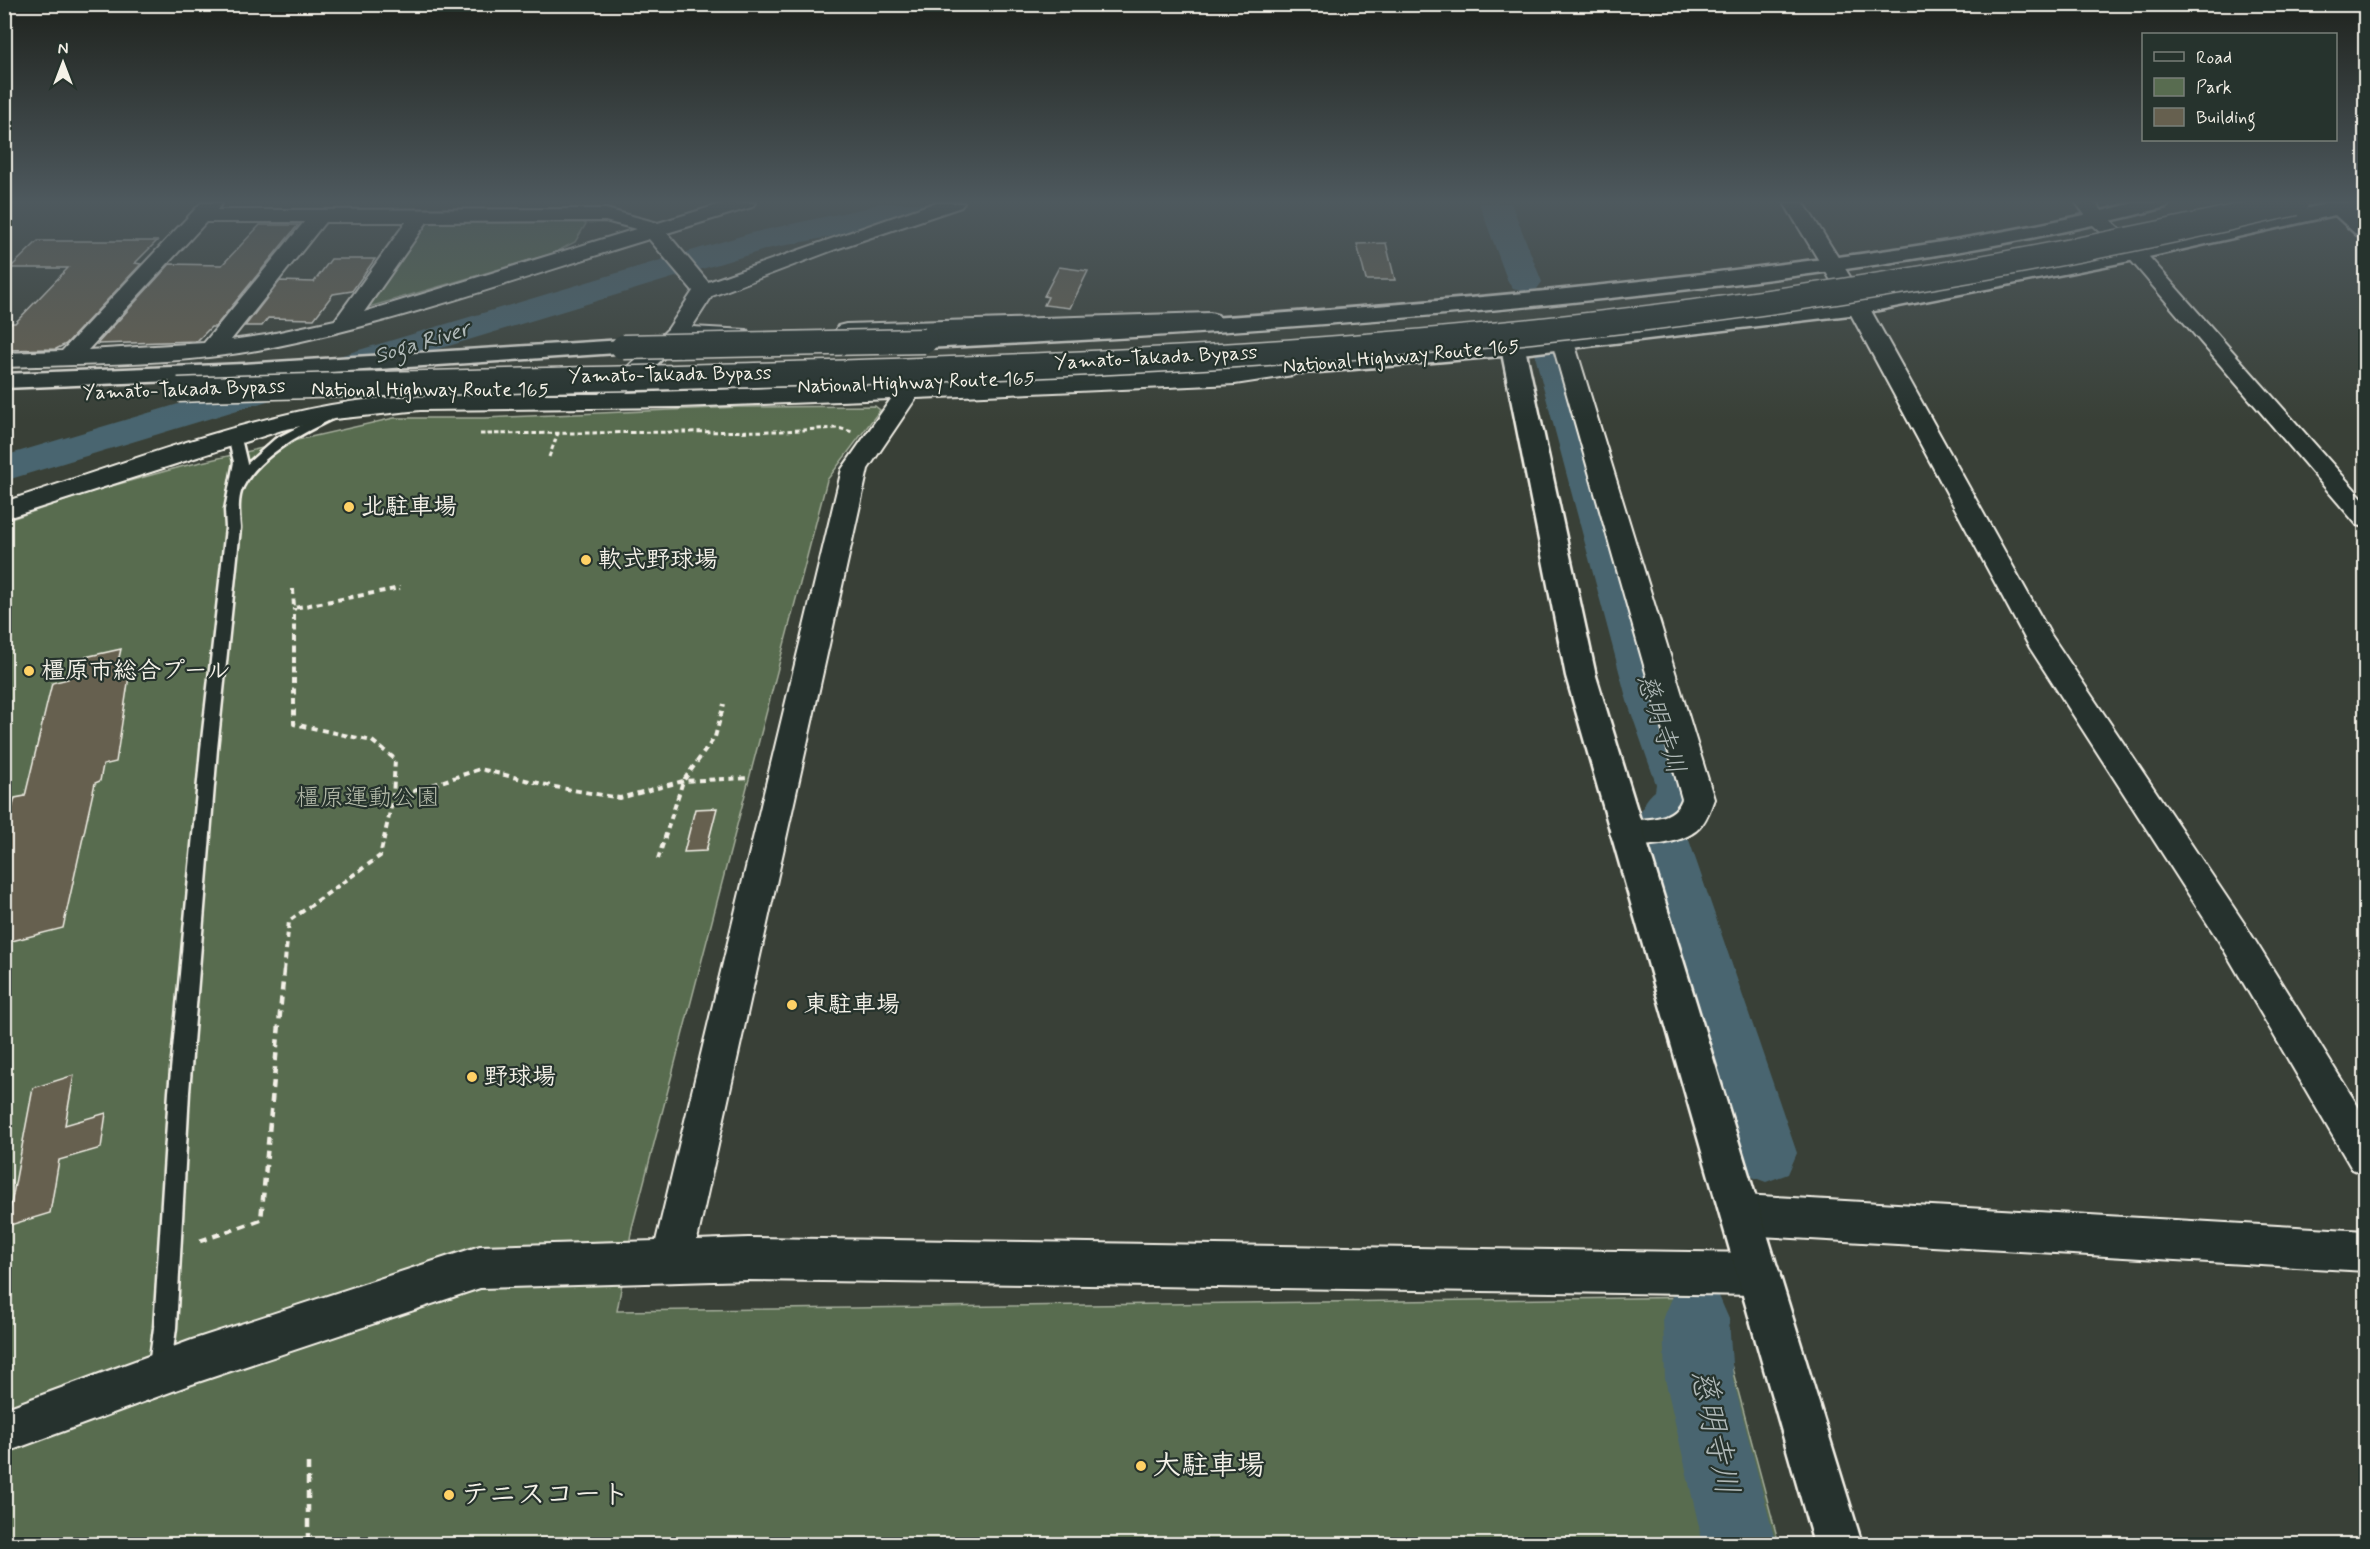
<svg xmlns="http://www.w3.org/2000/svg" width="2370" height="1549" viewBox="0 0 2370 1549" font-family="Mynerve,'Klee One',sans-serif">
<style>
.green{fill:#586c50;stroke:#a6ae9c;stroke-width:1.5}
.lines{fill:none;stroke-linecap:round;stroke-linejoin:round}
.river{fill:#4a656f;fill-rule:evenodd}
.building{fill:#66604f;stroke:#f4f1e8;stroke-width:1.5}
.service-casing{stroke:#f4f1e8;stroke-width:5}
.minor-casing{stroke:#f4f1e8;stroke-width:4}
.tertiary-casing{stroke:#f4f1e8;stroke-width:5}
.secondary-casing{stroke:#f4f1e8;stroke-width:5}
.trunk-casing{stroke:#f4f1e8;stroke-width:5}
.path-far2{stroke:#f4f1e8;stroke-width:3;stroke-dasharray:4.5 3;stroke-linecap:butt}
.path-far1{stroke:#f4f1e8;stroke-width:4;stroke-dasharray:6 4.5;stroke-linecap:butt}
.path{stroke:#f4f1e8;stroke-width:4.5;stroke-dasharray:8 6;stroke-linecap:butt}
.service{fill:#26332d;fill-rule:evenodd}
.minor{fill:#26332d;fill-rule:evenodd}
.tertiary{fill:#26332d;fill-rule:evenodd}
.secondary{fill:#26332d;fill-rule:evenodd}
.trunk{fill:#26332d;fill-rule:evenodd}
.trunk-bridge-casing{stroke:#f4f1e8;stroke-width:27;stroke-linecap:butt}
.trunk-bridge{stroke:#26332d;stroke-width:24}
.poi-dot{fill:#ffd166;stroke:#26332d;stroke-width:2}
.labels{text-anchor:middle;dominant-baseline:central;stroke-width:4.5;stroke-linejoin:round;paint-order:stroke}
.far-street-label{font-size:20px;fill:#f4f1e8;stroke:#26332d}
.far-water-label{font-size:22px;font-style:italic;fill:#b0b9b8;stroke:#26332d}
.poi-label{font-size:24px;font-weight:bold;fill:#f4f1e8;stroke:#26332d;text-anchor:start}
.park-label{font-size:24px;fill:#b6bcab;stroke:#26332d}
.water-label{font-size:26px;font-style:italic;fill:#b0b9b8;stroke:#26332d}
.near-poi-label{font-size:28px;font-weight:bold;fill:#f4f1e8;stroke:#26332d;text-anchor:start}
.near-water-label{font-size:32px;font-style:italic;fill:#b0b9b8;stroke:#26332d}
</style>
<rect width="100%" height="100%" fill="#394037"/>
<filter id="ink" filterUnits="userSpaceOnUse"><feTurbulence type="fractalNoise" baseFrequency=".0167" numOctaves="2"/><feDisplacementMap in="SourceGraphic" scale="12" xChannelSelector="R" yChannelSelector="G"/><feConvolveMatrix kernelMatrix="1 2 1 2 8 2 1 2 1" color-interpolation-filters="sRGB"/></filter>
<g filter="url(#ink)">
<g class="green">
<polygon points="578,219 586,224 575,242 554,253 359,310 420,225 434,220"/>
<polygon points="875,406 880,410 827,480 632,1228 617,1311 1713,1297 1779,1544 5,1544 5,521 97,490 184,466 394,418 485,418 740,407"/>
</g>
<g class="lines">
<g class="river">
<path d="M880,203H925C910,225 801,242 771,248L4,481V456L751,233L865,208Z"/>
<polygon points="1479,203 1511,203 1542,282 1537,289 1525,292 1513,289 1508,282"/>
<path d="M1553,345L1566,348L1571,356L1675,701L1706,784L1703,801L1696,815L1690,820L1688,837L1797,1153L1788,1174L1766,1182L1744,1174L1735,1153L1636,837C1639,820 1640,803 1655,791L1656,784L1627,701L1535,356L1540,348Z"/>
<polygon points="1696,1286 1719,1296 1729,1319 1733,1379 1776,1544 1703,1544 1665,1379 1663,1319 1673,1296"/>
</g>
</g>
<g class="building">
<polygon points="260,225 298,225 215,327 211,327 197,341 97,344 170,264 222,265"/>
<polygon points="38,241 157,241 135,263 141,264 66,344 56,349 4,350 4,323 15,323 68,268 10,268"/>
<polygon points="1386,243 1395,280 1366,280 1357,244"/>
<polygon points="331,259 375,259 352,291 333,294 314,319 268,318 262,326 245,326 280,281 314,282"/>
<polygon points="1059,267 1088,271 1070,308 1044,305 1048,297 1044,296"/>
<polygon points="121,649 117,666 131,663 116,762 103,765 100,781 95,783 63,928 4,943 4,839 15,798 25,796 52,683 68,679 72,660"/>
<polygon points="717,808 706,851 684,852 695,809"/>
<polygon points="74,1075 65,1125 106,1113 101,1148 59,1160 50,1213 7,1226 33,1088"/>
</g>
<g class="lines">
<defs>
<path id="service" d="M329,411L334,412L335,415L334,418C303,433 259,455 243,487C237,498 239,516 240,528L217,749L189,1092L176,1328L170,1373L167,1381L159,1384L151,1381L148,1373L154,1328L169,1092L201,749L226,528L225,510L234,462L228,437L235,433L240,434L247,464L275,439Z"/>
<g id="minor">
<path d="M201,203H222L217,210L606,209L658,223L724,203H755L752,207L667,233L708,282L934,203H964L961,207L836,249L712,296L692,327L747,330L750,335L747,340L739,342L683,340L626,393L1150,375L1235,370L1285,363L1293,365L1297,370L1293,375L1235,384L916,398L868,469L697,1240L748,1238L1759,1253L1774,1259L1780,1274L1774,1289L1759,1295L748,1280L480,1288L192,1384L4,1453V1409L192,1340L480,1246L656,1241L842,469L891,399L679,407L420,410L334,419L282,430L4,519V502C111,468 222,425 331,405C419,389 511,395 599,394L668,329L693,291L649,239C524,277 396,323 268,348C182,365 92,364 4,367V353L62,351ZM605,221L636,229L364,312L427,222ZM206,222H304L204,343L88,350ZM325,222H406L335,320L266,335L231,340Z"/>
<polygon points="1784,203 1804,203 1869,307 2051,635 2244,923 2366,1119 2366,1175 2352,1169 2220,943 2030,648 1847,307"/>
<polygon points="2076,203 2096,203 2106,216 2142,249 2366,502 2366,527 2357,525 2128,257 2092,224"/>
<polygon points="1210,313 1218,315 1221,320 1218,325 846,338 838,336 835,331 838,326 846,324"/>
<path d="M1563,335L1571,337L1574,342L1714,799C1710,809 1707,820 1699,828C1682,845 1636,850 1614,842L1610,833L1614,824C1637,816 1672,826 1682,799L1552,342L1555,337Z"/>
<polygon points="1742,1195 2366,1231 2366,1271 1742,1235 1728,1229 1722,1215 1728,1201"/>
</g>
<polygon id="tertiary" points="1513,341 1522,343 1525,348 1596,676 1862,1544 1814,1544 1566,676 1501,348 1504,343"/>
<polygon id="secondary" points="2322,203 2346,203 2366,220 2366,237 2358,236"/>
<g id="trunk">
<path d="M2134,203H2170L2166,207C2010,248 1850,270 1690,289C1436,319 1181,336 925,348L917,346L913,341L917,336L925,334C1182,322 1438,305 1694,275C1841,257 1990,240 2134,203Z"/>
<polygon points="2331,203 2366,203 2366,208 2135,260 1858,314 1513,355 1319,372 920,391 911,389 908,384 911,379 920,377 1319,358 1513,341 1689,321 1858,300 2135,246"/>
<polygon points="623,340 632,342 635,347 632,352 244,378 4,388 4,374 244,364"/>
</g>
</defs>
<use href="#service" class="service-casing"/>
<use href="#minor" class="minor-casing"/>
<use href="#tertiary" class="tertiary-casing"/>
<use href="#secondary" class="secondary-casing"/>
<use href="#trunk" class="trunk-casing"/>
<g class="path-far2">
<polyline points="480,434 782,431 838,428 853,432"/>
<polyline points="549,457 558,433"/>
</g>
<g class="path-far1">
<polyline points="293,589 294,608 400,588"/>
<polyline points="393,798 480,769 555,787 620,798 683,781 749,778"/>
<polyline points="658,859 683,781 715,737 724,704"/>
<polyline points="284,971 289,921 380,856 393,798 395,759 372,741 294,724 294,608"/>
</g>
<g class="path">
<polyline points="200,1241 261,1220 284,970"/>
<polyline points="308,1463 308,1544"/>
</g>
<use href="#service" class="service"/>
<use href="#minor" class="minor"/>
<use href="#tertiary" class="tertiary"/>
<use href="#secondary" class="secondary"/>
<use href="#trunk" class="trunk"/>
<defs>
<g id="trunk-bridge">
<polyline points="623,347 925,341"/>
<path d="M178,390C556,377 935,377 1312,350C1643,327 1973,279 2296,203"/>
</g>
</defs>
<use href="#trunk-bridge" class="trunk-bridge-casing"/>
<use href="#trunk-bridge" class="trunk-bridge"/>
</g>
</g>
<linearGradient id="sky" x2="0" y2="1"><stop stop-color="#1f231e"/><stop offset="0.48" stop-color="#4e595e"/><stop offset="1" stop-color="#4e595e" stop-opacity="0"/></linearGradient>
<rect width="2370" height="420" fill="url(#sky)"/>
<g class="poi-dot">
<circle cx="349" cy="507" r="6"/>
<circle cx="586" cy="560" r="6"/>
<circle cx="29" cy="671" r="6"/>
<circle cx="792" cy="1005" r="6"/>
<circle cx="472" cy="1077" r="6"/>
<circle cx="1141" cy="1466" r="6"/>
<circle cx="449" cy="1495" r="6"/>
</g>
<g class="labels">
<g class="far-street-label">
<text transform="translate(1401 357) rotate(-5)">National Highway Route 165</text>
<text transform="translate(1156 358) rotate(-3)">Yamato-Takada Bypass</text>
<text transform="translate(670 375) rotate(-1)">Yamato-Takada Bypass</text>
<text transform="translate(916 383) rotate(-2)">National Highway Route 165</text>
<text transform="translate(184 390) rotate(-2)">Yamato-Takada Bypass</text>
<text x="430" y="390">National Highway Route 165</text>
</g>
<g class="far-water-label">
<text transform="translate(422 343) rotate(-17)">Soga River</text>
</g>
<g class="poi-label">
<text x="361" y="507">北駐車場</text>
<text x="598" y="560">軟式野球場</text>
<text x="41" y="671">橿原市総合プール</text>
<text x="804" y="1005">東駐車場</text>
<text x="484" y="1077">野球場</text>
</g>
<g class="park-label">
<text x="368" y="798">橿原運動公園</text>
</g>
<g class="water-label">
<text transform="translate(1660 724) rotate(72)">慈明寺川</text>
</g>
<g class="near-poi-label">
<text x="1153" y="1466">大駐車場</text>
<text x="461" y="1495">テニスコート</text>
</g>
<g class="near-water-label">
<text transform="translate(1714 1432) rotate(78)">慈明寺川</text>
</g>
</g>
<rect width="2370" height="1549" fill="none" stroke="#26332d" stroke-width="24"/>
<rect x="12" y="12" width="2346" height="1525" fill="none" stroke="#f4f1e8" stroke-width="2" filter="url(#ink)"/>
<rect x="2142" y="33" width="195" height="108" fill="#26332d" stroke="#787f78" stroke-width="1.5"/>
<rect x="2154" y="52" width="30" height="9" fill="#26332d" stroke="#787f78" stroke-width="1.5"/>
<text x="2196" y="63" font-size="18" fill="#f4f1e8">Road</text>
<rect x="2154" y="78" width="30" height="18" fill="#586c50" stroke="#787f78" stroke-width="1.5"/>
<text x="2196" y="93" font-size="18" fill="#f4f1e8">Park</text>
<rect x="2154" y="108" width="30" height="18" fill="#66604f" stroke="#787f78" stroke-width="1.5"/>
<text x="2196" y="123" font-size="18" fill="#f4f1e8">Building</text>
<g transform="translate(63 63)" stroke="#26332d" stroke-width="4.5" paint-order="stroke">
<path d="M0-4.5L10 22L0 15L-10 22Z" fill="#f4f1e8"/>
<text y="-9" font-size="16" font-weight="bold" text-anchor="middle" fill="#f4f1e8">N</text>
</g>
</svg>
